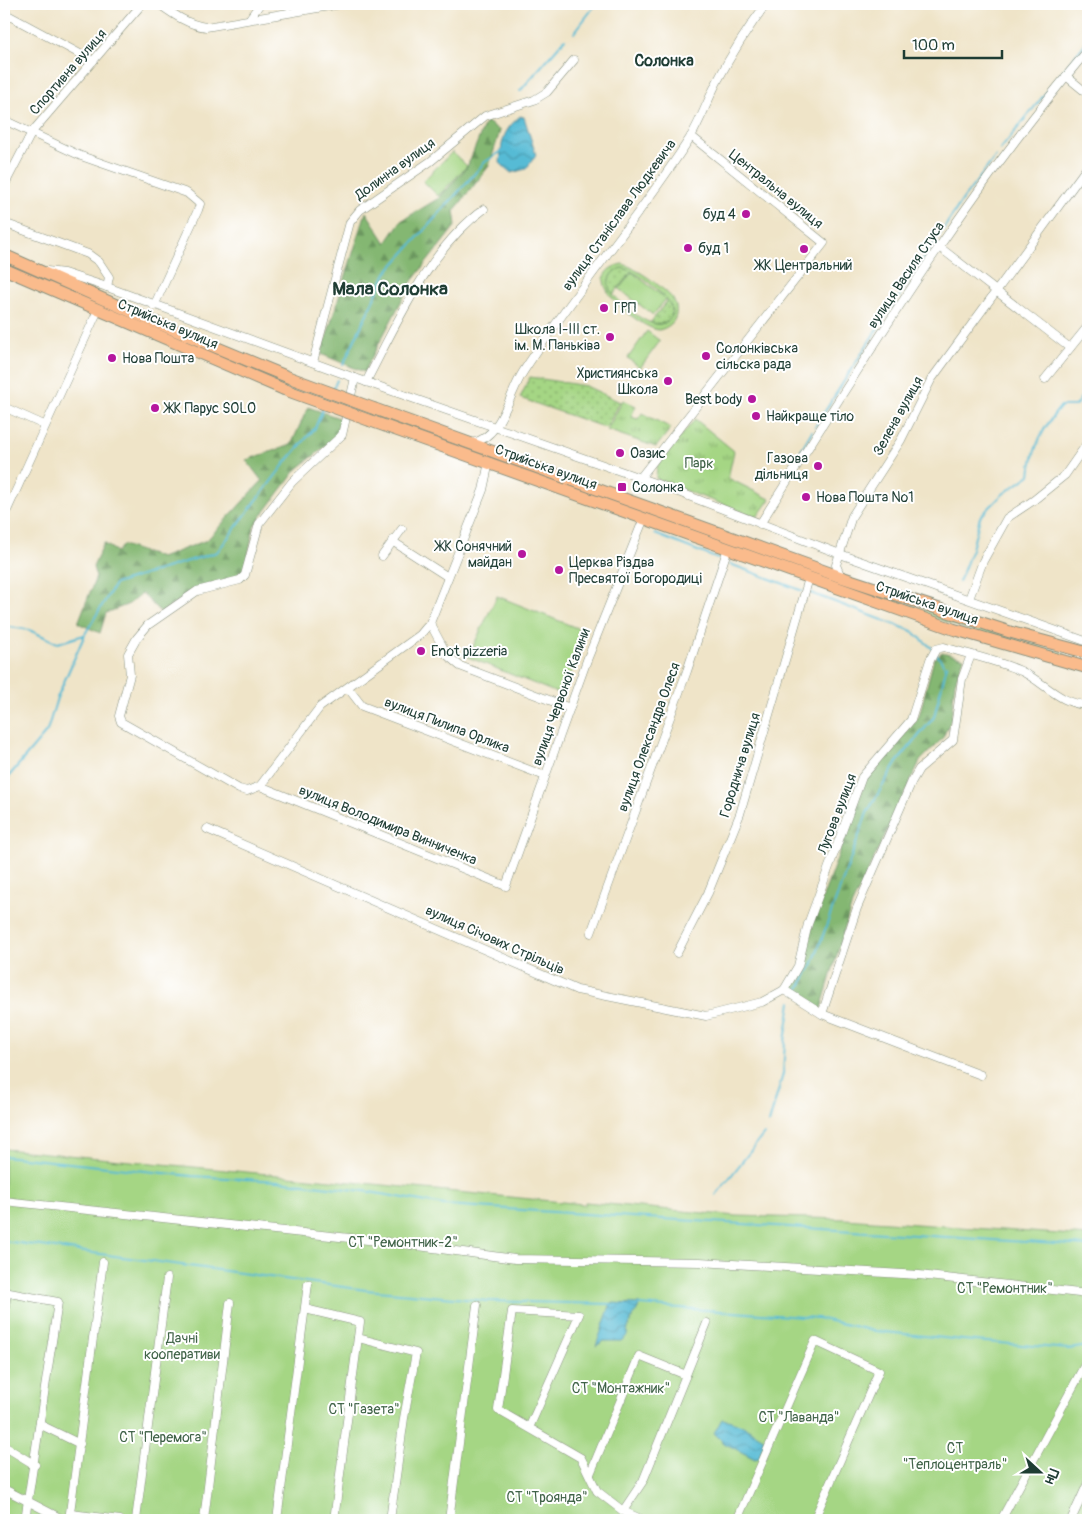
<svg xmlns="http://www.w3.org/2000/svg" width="1092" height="1524" viewBox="0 0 1092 1524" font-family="Pangolin,sans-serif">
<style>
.grass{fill:url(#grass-dots);stroke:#628a5c}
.forest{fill:url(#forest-firs);stroke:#527a53}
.park{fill:url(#park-tufts);stroke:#628a5c}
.garden{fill:#a5d684;stroke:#628a5c;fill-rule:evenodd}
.water{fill:url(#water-waves);stroke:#3b7c84}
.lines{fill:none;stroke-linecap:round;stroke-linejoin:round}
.stream{stroke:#57bbd5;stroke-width:2}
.minor-casing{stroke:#87907e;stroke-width:9}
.highway-casing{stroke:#87907e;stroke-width:13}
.minor{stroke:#fff;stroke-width:8}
.highway{stroke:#fabb8c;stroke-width:11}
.highway-bridge-casing{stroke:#87907e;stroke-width:13;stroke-linecap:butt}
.highway-bridge{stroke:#fabb8c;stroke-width:11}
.poi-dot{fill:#b5179e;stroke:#fff;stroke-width:2}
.labels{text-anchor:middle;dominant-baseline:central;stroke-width:4;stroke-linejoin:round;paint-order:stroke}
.street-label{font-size:14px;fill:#1f3d34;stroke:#fff}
.poi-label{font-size:14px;fill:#1f3d34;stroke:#fff;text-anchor:start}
.park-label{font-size:14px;fill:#406348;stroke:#fff}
.quarter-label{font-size:16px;font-weight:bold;fill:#1f3d34;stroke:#fff}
.district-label{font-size:19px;font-weight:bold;fill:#1f3d34;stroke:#fff}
</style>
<defs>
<pattern id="grass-dots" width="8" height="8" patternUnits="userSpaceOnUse" patternTransform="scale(1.25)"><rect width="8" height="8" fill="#a5d684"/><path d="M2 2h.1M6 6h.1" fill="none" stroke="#86af6d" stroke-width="1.8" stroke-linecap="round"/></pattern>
<pattern id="forest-firs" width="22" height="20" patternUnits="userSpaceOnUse" patternTransform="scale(1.25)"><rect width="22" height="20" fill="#84b772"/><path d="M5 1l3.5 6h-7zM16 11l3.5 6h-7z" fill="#6b965e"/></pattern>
<pattern id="park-tufts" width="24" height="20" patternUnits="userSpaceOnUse" patternTransform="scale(1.25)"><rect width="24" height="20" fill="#a5d684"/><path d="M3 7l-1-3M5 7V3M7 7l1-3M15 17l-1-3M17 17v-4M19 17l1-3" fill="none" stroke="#86af6d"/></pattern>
<pattern id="water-waves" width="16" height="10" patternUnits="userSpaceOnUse" patternTransform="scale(1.25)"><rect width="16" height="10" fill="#57bbd5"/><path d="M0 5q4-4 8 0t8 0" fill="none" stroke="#4799ae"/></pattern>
</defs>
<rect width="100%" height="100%" fill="#fff"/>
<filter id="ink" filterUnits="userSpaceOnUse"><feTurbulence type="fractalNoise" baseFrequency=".02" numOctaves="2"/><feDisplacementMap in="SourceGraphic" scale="10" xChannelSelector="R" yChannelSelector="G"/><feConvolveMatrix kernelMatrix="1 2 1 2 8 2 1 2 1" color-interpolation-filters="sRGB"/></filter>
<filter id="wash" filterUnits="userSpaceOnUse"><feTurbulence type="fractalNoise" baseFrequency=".0096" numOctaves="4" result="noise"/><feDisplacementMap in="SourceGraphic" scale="20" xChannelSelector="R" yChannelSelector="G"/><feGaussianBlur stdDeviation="1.12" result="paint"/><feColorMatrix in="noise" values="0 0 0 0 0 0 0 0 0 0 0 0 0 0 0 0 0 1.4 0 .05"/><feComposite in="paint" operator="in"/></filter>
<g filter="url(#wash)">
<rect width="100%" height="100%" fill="#efe4c8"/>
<g class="grass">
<polygon points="4,260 281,379 280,382 4,263"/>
<path d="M622,268L632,271L613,295C604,284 609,271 622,268Z"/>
<polygon points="668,300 672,307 671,318 663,324 650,323"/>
<polygon points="530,377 586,386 620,402 606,428 520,398"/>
<polygon points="374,413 661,516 660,518 373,416"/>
<polygon points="665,517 955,621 1065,653 1063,657 954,625 664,520"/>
</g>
<g class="forest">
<polygon points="486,121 500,131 489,166 454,211 456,225 412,281 364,372 321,354 366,212 386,243 401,221 439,198 467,167"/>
<polygon points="308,407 342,419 340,435 297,469 254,526 246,566 239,578 199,587 161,613 142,593 129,604 106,613 100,633 78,623 96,577 93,567 104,543 117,552 123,545 161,558 207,540 262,481 246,460 291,445"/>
<polygon points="942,652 964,658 955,682 951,720 942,739 920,761 851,907 821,1009 790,989 801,968 811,929 867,777 919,716 934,659"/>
</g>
<g class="park">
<polygon points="623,400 636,406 631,417 638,419 642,413 671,428 656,447 607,430"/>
<polygon points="695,419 734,451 728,478 770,499 757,517 662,482 656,478 657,466"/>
</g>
<g class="garden">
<polygon points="452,152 467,166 438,196 423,181"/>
<path d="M622,264C634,266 668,290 674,301C678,308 677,317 672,323C669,326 664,329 659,330C643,330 571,276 622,264ZM622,268C636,270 672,298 673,313C662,343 622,305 610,291C606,280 610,271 622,268Z"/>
<polygon points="632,272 666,299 653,315 619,289"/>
<polygon points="647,331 660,341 640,368 628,358"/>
<polygon points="497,596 587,632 562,695 468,657"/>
<polygon points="4,1149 583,1204 585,1206 585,1202 736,1216 844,1219 1088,1236 1088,1520 4,1520"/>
</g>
<g class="water">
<path d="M520,116L524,117L536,155L526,169L511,173L500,163C502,140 502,132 520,116Z"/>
<path d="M611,1303L640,1304C635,1315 627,1324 627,1336L621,1341H604L596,1346Z"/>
<path d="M722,1419C738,1421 752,1431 765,1439L759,1458L755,1459L724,1443L714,1433Z"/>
</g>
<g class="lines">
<g class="stream">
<polyline points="574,33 596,4"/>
<polyline points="520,91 565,39"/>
<polyline points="1000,150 1088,40"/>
<polyline points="910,280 963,199 996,156"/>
<polyline points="882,322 908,283"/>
<polyline points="343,365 386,273 485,162 502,151"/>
<polyline points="333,389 337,380"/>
<polyline points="815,427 879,326"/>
<polyline points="801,450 812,431"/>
<polyline points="655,534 718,559"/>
<polyline points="730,564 803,591"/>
<path d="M959,582L972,549L980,517L1003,494L1030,475C1033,446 1043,428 1061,406H1075L1088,388"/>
<polyline points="808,592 912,631 933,649"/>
<polyline points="4,626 29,630 58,643 84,635"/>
<polyline points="936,653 946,668"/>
<polyline points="4,782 47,731 57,698 85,634 115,584 217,552 286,462 315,428 323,409"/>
<polyline points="798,990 813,963 867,813 894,766 934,717 947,665"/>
<polyline points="769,1123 783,1074 785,1041 791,1002"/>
<polyline points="4,1156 192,1176 278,1181 364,1191 444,1205 1088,1246"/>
<polyline points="716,1195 764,1134"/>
<polyline points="4,1241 366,1290 488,1301 611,1304"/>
<polyline points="639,1305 817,1318 875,1331 963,1340 1069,1349 1088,1346"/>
</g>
</g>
</g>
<g filter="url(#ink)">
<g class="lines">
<defs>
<g id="minor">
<path d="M159,4C173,14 188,25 206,27L341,4"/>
<polyline points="4,13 93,61"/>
<polyline points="250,18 260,4"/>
<polyline points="1066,76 1088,94"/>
<polyline points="4,120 81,156 187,193 200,204 198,210 154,306"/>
<polyline points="4,186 32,132 142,4"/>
<polyline points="4,223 88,254 99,262 109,277 107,287"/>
<polyline points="938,246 1070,348"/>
<polyline points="47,271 64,273 107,287 355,378 660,485 840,554 1088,642"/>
<polyline points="313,362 350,222 360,210 431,161 485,116 534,100 547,92 574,60"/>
<polyline points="355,378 342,435 292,482 259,524 245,575 240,580 197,591 148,625 137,638 128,654 130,675 119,716 121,722 239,789 247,791 260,786 320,707 420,635 430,623 483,490 489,462"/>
<polyline points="1045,379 1088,326"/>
<path d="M366,382C397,323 429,249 484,209"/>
<polyline points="4,407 44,425"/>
<path d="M472,443C501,438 509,394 523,372C575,291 638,219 690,138C701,120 708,99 718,80C732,53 748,28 766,4"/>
<polyline points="640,478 824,243 691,136"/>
<polyline points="4,517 98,310"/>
<path d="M760,524C863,362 963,197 1088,50"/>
<polyline points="392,541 448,577"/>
<polyline points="382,556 402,529"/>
<polyline points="841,577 836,565 852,516 901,440 931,380 1088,166"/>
<polyline points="969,599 983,561 1007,518 1034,500 1065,475 1088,442"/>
<polyline points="430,623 447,655 460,666 570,708"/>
<polyline points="348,688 362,706 545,776"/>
<polyline points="260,786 506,886 587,660 644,518"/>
<polyline points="207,829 577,990 706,1016 762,1002 784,990"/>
<polyline points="591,933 687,671 728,548"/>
<polyline points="677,953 708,893 740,814 809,578"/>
<path d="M784,990L798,966L808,924L862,777L911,720L930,660L936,649L944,647C970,655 996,660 1021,671C1044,682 1061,705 1088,705"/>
<polyline points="784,990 822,1014 857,908 912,781 919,769 953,740 962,679 971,655"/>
<polyline points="822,1014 981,1075"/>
<polyline points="4,1201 396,1243 515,1259 700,1262 919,1275 1088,1294"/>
<polyline points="4,1292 58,1302 25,1520"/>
<polyline points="305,1309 360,1322 334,1520"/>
<polyline points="4,1315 7,1292"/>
<polyline points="358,1338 416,1353 404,1418 390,1520"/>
<polyline points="41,1425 80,1444"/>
<polyline points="529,1428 579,1315 512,1311 498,1410 581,1458 597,1491 623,1511 643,1520"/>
<polyline points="4,1446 35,1465"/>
<polyline points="590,1474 639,1356 686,1375"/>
<polyline points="4,1489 64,1520"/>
<polyline points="623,1511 643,1481 707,1323"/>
<polyline points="71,1514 120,1520"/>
<polyline points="69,1520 103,1262"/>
<polyline points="136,1520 167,1278"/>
<polyline points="204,1520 230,1303"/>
<polyline points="277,1520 308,1284"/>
<polyline points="449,1520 477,1305"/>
<polyline points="737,1520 815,1341 879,1371 814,1520"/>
<polyline points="1001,1520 1088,1359"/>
<polyline points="1071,1520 1088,1483"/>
</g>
<g id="highway">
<polyline points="4,255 150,320 288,377"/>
<polyline points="4,269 283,389"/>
<polyline points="375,409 841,577 1010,632 1088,653"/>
<polyline points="371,421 953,629 1088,668"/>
</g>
</defs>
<use href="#minor" class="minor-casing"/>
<use href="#highway" class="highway-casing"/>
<use href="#minor" class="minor"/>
<use href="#highway" class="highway"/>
<defs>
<g id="highway-bridge">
<polyline points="288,377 375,409"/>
<polyline points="283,389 371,421"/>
</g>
</defs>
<use href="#highway-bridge" class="highway-bridge-casing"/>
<use href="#highway-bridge" class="highway-bridge"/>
</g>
</g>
<g class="poi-dot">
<circle cx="746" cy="214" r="5"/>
<circle cx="688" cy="248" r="5"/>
<circle cx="804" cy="249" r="5"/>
<circle cx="604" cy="308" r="5"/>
<circle cx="610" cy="337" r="5"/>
<circle cx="706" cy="356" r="5"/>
<circle cx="112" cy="358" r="5"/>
<circle cx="668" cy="381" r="5"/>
<circle cx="752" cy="399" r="5"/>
<circle cx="155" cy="408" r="5"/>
<circle cx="756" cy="416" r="5"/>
<circle cx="620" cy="453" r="5"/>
<circle cx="818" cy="466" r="5"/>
<rect x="617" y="482" width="10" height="10" rx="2.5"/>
<circle cx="806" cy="497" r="5"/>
<circle cx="522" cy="554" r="5"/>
<circle cx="559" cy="570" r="5"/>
<circle cx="421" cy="651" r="5"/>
</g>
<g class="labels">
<g class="street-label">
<text transform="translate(68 72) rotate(-49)">Спортивна вулиця</text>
<text transform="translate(395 169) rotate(-36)">Долинна вулиця</text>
<text transform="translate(776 189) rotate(39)">Центральна вулиця</text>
<text transform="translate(619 215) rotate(-54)">вулиця Станіслава Людкевича</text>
<text transform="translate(906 275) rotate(-56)">вулиця Василя Стуса</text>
<text transform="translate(168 324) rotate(23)">Стрийська вулиця</text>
<text transform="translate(898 416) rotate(-61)">Зелена вулиця</text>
<text transform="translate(546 467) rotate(20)">Стрийська вулиця</text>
<text transform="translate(927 603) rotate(19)">Стрийська вулиця</text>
<text transform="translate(561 697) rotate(-70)">вулиця Червоної Калини</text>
<text transform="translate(447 725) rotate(21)">вулиця Пилипа Орлика</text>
<text transform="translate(649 737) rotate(-70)">вулиця Олександра Олеся</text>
<text transform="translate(740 765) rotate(-73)">Городнича вулиця</text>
<text transform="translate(837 814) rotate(-69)">Лугова вулиця</text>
<text transform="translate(388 825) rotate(22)">вулиця Володимира Винниченка</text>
<text transform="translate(495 940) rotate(24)">вулиця Січових Стрільців</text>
</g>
<g class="poi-label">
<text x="736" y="214" text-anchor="end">буд 4</text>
<text x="698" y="248">буд 1</text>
<text x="804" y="265" text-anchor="middle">ЖК Центральний</text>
<text x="614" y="308">ГРП</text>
<text x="600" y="329" text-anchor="end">Школа І-ІІІ ст.<tspan x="600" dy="16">ім. М. Паньківа</tspan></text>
<text x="716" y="348">Солонківська<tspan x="716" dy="16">сільска рада</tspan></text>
<text x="122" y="358">Нова Пошта</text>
<text x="658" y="373" text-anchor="end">Християнська<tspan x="658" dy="16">Школа</tspan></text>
<text x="742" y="399" text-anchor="end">Best body</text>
<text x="165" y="408">ЖК Парус SOLO</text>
<text x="766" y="416">Найкраще тіло</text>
<text x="630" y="453">Оазис</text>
<text x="808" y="458" text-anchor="end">Газова<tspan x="808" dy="16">дільниця</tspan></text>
<text x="632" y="487">Солонка</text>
<text x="816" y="497">Нова Пошта №1</text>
<text x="512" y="546" text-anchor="end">ЖК Сонячний<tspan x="512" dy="16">майдан</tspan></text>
<text x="569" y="562">Церква Різдва<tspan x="569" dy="16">Пресвятої Богородиці</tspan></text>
<text x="431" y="651">Enot pizzeria</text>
</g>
<g class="park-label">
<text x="699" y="463">Парк</text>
<text x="403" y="1242">СТ "Ремонтник-2"</text>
<text x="1005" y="1288">СТ "Ремонтник"</text>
<text x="182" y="1338">Дачні<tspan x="182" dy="16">кооперативи</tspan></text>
<text x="621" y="1388">СТ "Монтажник"</text>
<text x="364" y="1409">СТ "Газета"</text>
<text x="799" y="1417">СТ "Лаванда"</text>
<text x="163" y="1437">СТ "Перемога"</text>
<text x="955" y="1448">СТ<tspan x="955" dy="16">"Теплоцентраль"</tspan></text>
<text x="547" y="1497">СТ "Троянда"</text>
</g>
<g class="quarter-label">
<text x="664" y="61">Солонка</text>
</g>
<g class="district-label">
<text x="390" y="289">Мала Солонка</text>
</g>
</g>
<rect width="1092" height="1524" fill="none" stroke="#fff" stroke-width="20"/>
<g transform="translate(1040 1472) rotate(111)" stroke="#ffffff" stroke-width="4" paint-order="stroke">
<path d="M0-4L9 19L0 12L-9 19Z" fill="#1f3d34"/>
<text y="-8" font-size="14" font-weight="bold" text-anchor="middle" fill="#1f3d34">Пн</text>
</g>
<path d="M904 50v8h98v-8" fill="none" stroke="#1f3d34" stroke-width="2.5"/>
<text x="912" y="50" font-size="15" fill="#1f3d34" stroke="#ffffff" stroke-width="4" paint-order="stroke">100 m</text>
</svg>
